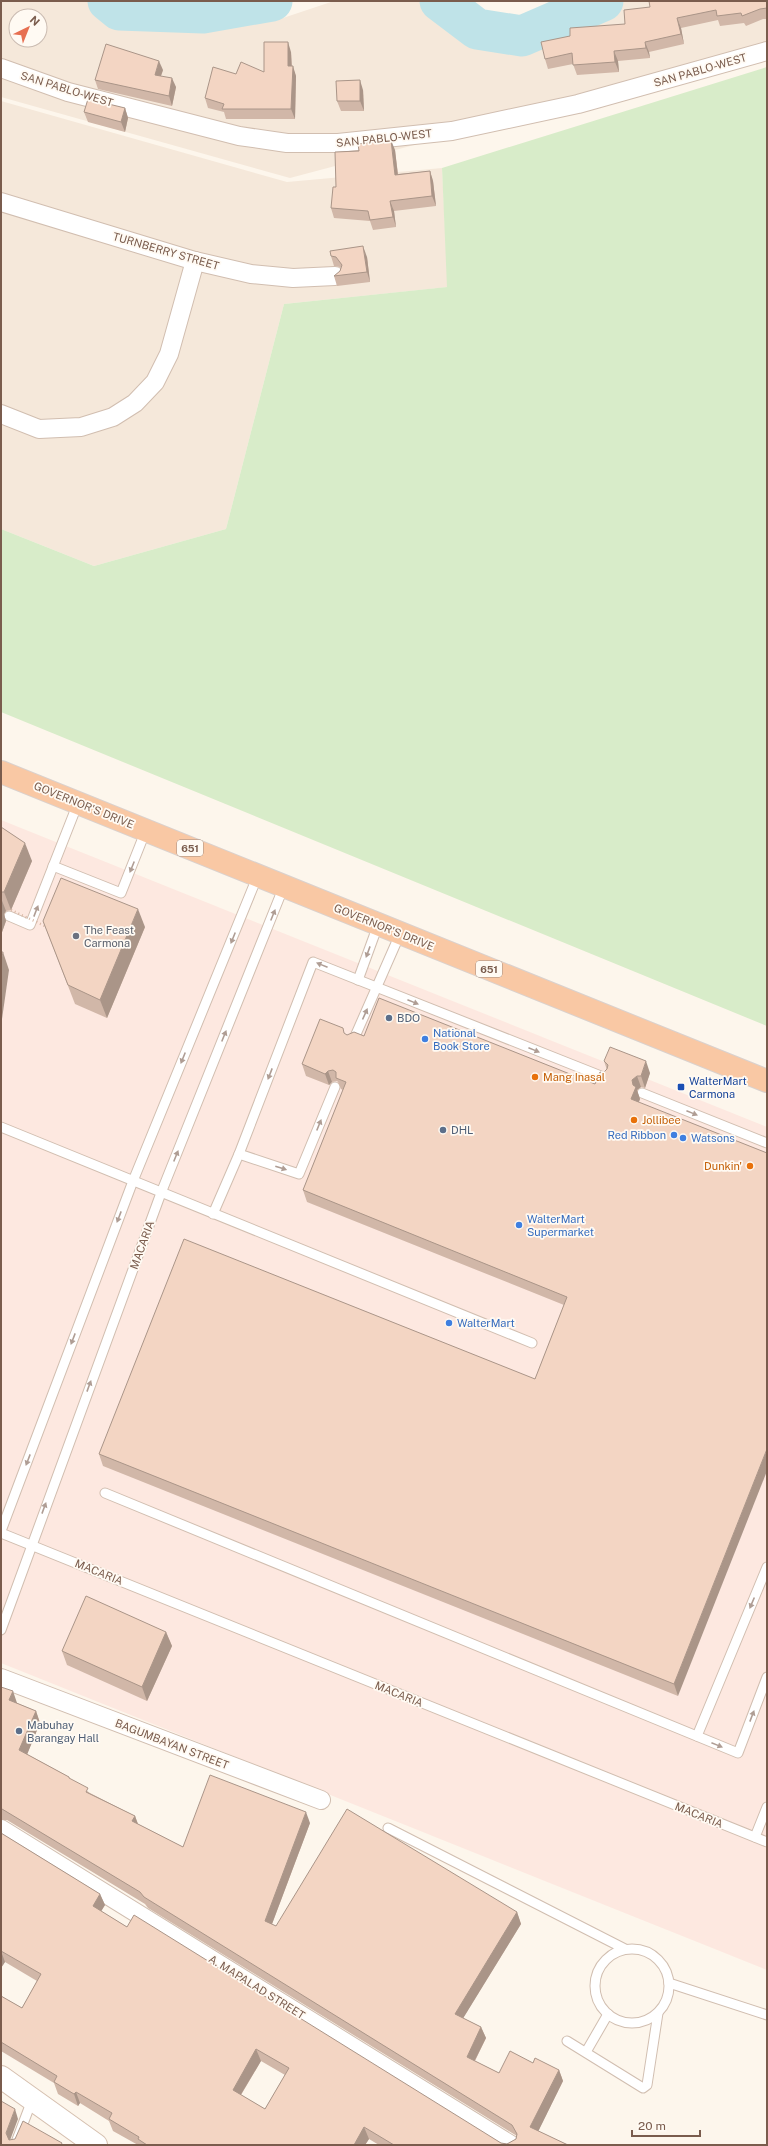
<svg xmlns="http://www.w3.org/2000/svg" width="768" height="2146" viewBox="0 0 768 2146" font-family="'Public Sans',sans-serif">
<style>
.residential{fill:#f5e8da;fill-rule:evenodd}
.commercial{fill:#fde8e0}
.green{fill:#d8ecc9}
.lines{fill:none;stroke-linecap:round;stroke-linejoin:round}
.river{stroke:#bfe3e8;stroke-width:41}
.service-casing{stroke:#d1beb0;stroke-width:11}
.minor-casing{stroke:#d1beb0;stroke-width:20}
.secondary-casing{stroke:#d6c0b0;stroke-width:24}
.trunk-casing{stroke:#dad1cd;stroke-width:24}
.service{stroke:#fff;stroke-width:9}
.minor{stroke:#fff;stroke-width:18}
.secondary{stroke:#fff;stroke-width:22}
.trunk{stroke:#f9c8a4;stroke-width:22}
.path-bridge{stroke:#d9b8a5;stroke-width:2.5;stroke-dasharray:1 3;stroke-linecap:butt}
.wall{fill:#d1b7a8;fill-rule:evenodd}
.shaded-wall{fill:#aa9588}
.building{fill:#f3d5c3;stroke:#aa9588;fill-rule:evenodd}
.oneway{fill:#af9d94}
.worship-dot{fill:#6b7280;stroke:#fffaf3;stroke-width:1.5}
.service-dot{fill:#5c6f8a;stroke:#fffaf3;stroke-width:1.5}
.shop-dot{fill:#3f7fe0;stroke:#fffaf3;stroke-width:1.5}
.food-dot{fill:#e8710a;stroke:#fffaf3;stroke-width:1.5}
.transit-dot{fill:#1a4fb4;stroke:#fffaf3;stroke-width:1.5}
.labels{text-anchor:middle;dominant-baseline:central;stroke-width:3.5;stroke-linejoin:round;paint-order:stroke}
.shield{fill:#fffaf3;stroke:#a28b7f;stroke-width:1}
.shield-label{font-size:10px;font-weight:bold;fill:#7a5c4d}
.street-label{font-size:11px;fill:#7a5c4d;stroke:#fffaf3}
.worship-label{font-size:11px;fill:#5b616d;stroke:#fffaf3;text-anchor:start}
.service-label{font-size:11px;fill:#4e5e75;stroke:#fffaf3;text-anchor:start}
.shop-label{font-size:11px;fill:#366cbe;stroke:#fffaf3;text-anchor:start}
.food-label{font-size:11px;fill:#c56008;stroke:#fffaf3;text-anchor:start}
.transit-label{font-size:11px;fill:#164399;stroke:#fffaf3;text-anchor:start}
</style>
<rect width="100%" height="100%" fill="#fdf6ec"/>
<g class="residential">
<path d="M1,1H101L124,20L204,24L280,19L334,1H423L430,2L473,34L522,41L613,1H767V51L290,178L1,97ZM16,16H40V40H16Z"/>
<polygon points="1,101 287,182 442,168 448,287 284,304 226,529 94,566 1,529"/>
</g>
<polygon class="commercial" points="1,820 767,1127 767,1970 1,1663"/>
<polygon class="green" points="767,67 767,1026 1,712 1,529 94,566 226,529 284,304 447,287 442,168"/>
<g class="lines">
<g class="river">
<polyline points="108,1 119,10 203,13 272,1"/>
<polyline points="440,1 477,29 522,36 603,1"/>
</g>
<defs>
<g id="service">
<polyline points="53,866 121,893 146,830"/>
<polyline points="9,916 30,925 78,803"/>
<polyline points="358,980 378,925"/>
<polyline points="353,1041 400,934"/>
<polyline points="335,1087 299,1174 239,1154 313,962 606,1078"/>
<polyline points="642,1093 767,1143"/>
<polyline points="1,1127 532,1343"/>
<polyline points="213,1214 239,1154"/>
<polyline points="105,1493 738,1753 767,1677"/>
<polyline points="1,1531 133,1181 258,875"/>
<polyline points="1,1533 767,1842"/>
<polyline points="1,1630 161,1193 284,886"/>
<polyline points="697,1736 767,1567"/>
<polyline points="388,1828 625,1949"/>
<polyline points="755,1837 767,1807"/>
<circle cx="632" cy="1986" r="37"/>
<polyline points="669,1983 767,2015"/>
<polyline points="567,2041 643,2088 647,2085 658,2013"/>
<polyline points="586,2052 608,2014"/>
<polyline points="15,2145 32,2100"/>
</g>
<g id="minor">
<polyline points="1,68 68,92 239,136 287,143 338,143 452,131 578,104 767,51"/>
<polyline points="1,202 195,261 251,274 293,278 335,276"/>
<polyline points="1,414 39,429 81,427 113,417 135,403 155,382 169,354 195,261"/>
<polyline points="1,1678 321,1800"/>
<polyline points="1,1829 511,2145"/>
</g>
<polyline id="secondary" points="1,2077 96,2145"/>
<polyline id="trunk" points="1,772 767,1081"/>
</defs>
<use href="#service" class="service-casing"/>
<use href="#minor" class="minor-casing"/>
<use href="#secondary" class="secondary-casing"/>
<use href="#trunk" class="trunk-casing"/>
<use href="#service" class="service"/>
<use href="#minor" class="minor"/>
<use href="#secondary" class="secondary"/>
<use href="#trunk" class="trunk"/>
<polyline class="path-bridge" points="11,910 47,927"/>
</g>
<g class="wall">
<polygon points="767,1 767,19 763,19 746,26 744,23 720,26 718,20 681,28 684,44 649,52 650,58 618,61 619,72 577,75 573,64 548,69 545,59 625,24"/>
<polygon points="291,52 292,66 296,76 295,119 226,119 224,112 208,108 205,98 236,74 264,72"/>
<polygon points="163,70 161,76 176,87 172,106 98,89 95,80"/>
<polygon points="363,90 364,111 341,111 337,101"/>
<polygon points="125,108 128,118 125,132 88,122 84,112"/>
<polygon points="395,150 398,174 430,171 433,181 436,206 394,211 396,227 373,230 370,221 334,218 331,208"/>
<polygon points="331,256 367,257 370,282 337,286 334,276 340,271 341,268 340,267 334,266"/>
<polygon points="1,827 32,861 11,910 6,911 4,914 6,921 1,935"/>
<polygon points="43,921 145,927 107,1018 75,1004"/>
<polygon points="345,1034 347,1035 364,1036 595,1084 603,1073 607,1070 604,1061 650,1073 645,1088 641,1087 637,1090 640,1099 639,1102 678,1696 103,1466 99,1454 535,1379 564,1305 307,1202 303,1190 343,1090 341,1089 338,1082 337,1081 332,1082 329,1085 306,1076 302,1064"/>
<polygon points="166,1632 172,1646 147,1701 67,1665 62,1651"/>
<path d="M1,1687L17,1703L36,1711L40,1723L27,1754L69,1777L70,1779L90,1793L135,1816L138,1824L183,1847L310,1823L272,1924L276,1926L517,1912L521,1924L463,2018L481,2027L486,2038L475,2061L499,2073L533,2063L559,2070L563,2081L538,2131L568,2145H379L369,2139L365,2145H138L113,2131L109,2121L80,2103L78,2106L58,2094L54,2083L1,2051V1996L22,2008L37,1981L5,1962L1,1968V1833L100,1894L105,1905L101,1911L127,1927L501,2143L507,2144L516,2139L517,2136L148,1908L145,1904L7,1820H1ZM261,2061L285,2075L265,2109L241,2095Z"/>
</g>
<g class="shaded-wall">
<polygon points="677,18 681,28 684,44 681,34"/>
<polygon points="288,42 291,52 292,76 288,66"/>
<polygon points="645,42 649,52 650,58 646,48"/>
<polygon points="614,51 618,61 619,72 615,62"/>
<polygon points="159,61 163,70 158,84 155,75"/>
<polygon points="293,66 296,76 295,119 291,109"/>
<polygon points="172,78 176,87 172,106 169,96"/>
<polygon points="360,80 363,90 364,111 360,101"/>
<polygon points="125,108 128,118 125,132 121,122"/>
<polygon points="391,140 395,150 399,185 395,175"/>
<polygon points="430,171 433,181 436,206 432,196"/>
<polygon points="390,201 394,211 396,227 393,217"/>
<polygon points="363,246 367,257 370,282 367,272"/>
<polygon points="25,843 32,861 11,910 4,892"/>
<polygon points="1,898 6,911 4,914 6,921 1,935"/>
<polygon points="138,909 145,927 107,1018 100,1000"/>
<polygon points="3,952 9,970 1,1026 1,962"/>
<polygon points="646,1061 650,1073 645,1088 641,1076"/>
<polygon points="328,1071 332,1082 329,1085 325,1074"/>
<polygon points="637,1076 641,1087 637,1090 640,1099 635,1110 631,1099 633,1085 632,1080"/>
<polygon points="767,1449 767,1471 678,1696 674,1684"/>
<polygon points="166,1632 172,1646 147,1701 142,1687"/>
<polygon points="13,1691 17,1703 13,1712 9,1700"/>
<polygon points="36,1711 40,1723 24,1762 19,1750"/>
<polygon points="306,1812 310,1823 269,1932 265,1921"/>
<polygon points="135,1816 139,1827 132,1821"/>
<polygon points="100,1894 105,1905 97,1918 93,1906"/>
<polygon points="517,1912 521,1924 459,2025 455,2014"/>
<polygon points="1,1951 5,1962 1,1968"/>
<polygon points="481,2027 486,2038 471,2068 467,2057"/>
<polygon points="256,2049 261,2061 237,2101 233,2090"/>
<polygon points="559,2070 563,2081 535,2138 530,2127"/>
<polygon points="76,2092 80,2103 78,2106 74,2094"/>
<polygon points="15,2109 18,2119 9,2143 6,2133"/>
<polygon points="364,2127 369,2139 365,2145 354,2145"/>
</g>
<g class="building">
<polygon points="649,1 767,1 767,8 760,9 742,16 741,13 717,16 716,10 677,18 681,34 645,42 646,48 614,51 615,62 573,65 572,53 545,59 541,42 570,36 570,28 625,24 624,10 650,7"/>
<polygon points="264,42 288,42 288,66 293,66 291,109 222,109 224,104 205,98 213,67 236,74 241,62 264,72"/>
<polygon points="106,44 159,61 155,75 172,78 169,96 95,80"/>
<polygon points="360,80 360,101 337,101 336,81"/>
<polygon points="88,99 125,108 121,122 84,112"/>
<polygon points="391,140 395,175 430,171 432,196 390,201 393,217 370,220 368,211 331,208 333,187 336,187 335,152 359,151 358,144"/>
<polygon points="363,246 367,272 334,276 340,271 342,265 336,257 331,256 330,251"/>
<polygon points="1,827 25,843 4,892 1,892"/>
<polygon points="61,878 138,909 100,1000 68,985 43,921"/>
<polygon points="1,952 3,952 1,962"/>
<polygon points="379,998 595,1084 600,1072 603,1073 607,1069 608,1065 604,1061 610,1047 646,1061 641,1076 637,1076 632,1080 633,1085 636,1087 631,1099 767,1153 767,1449 674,1684 99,1454 184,1239 535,1379 567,1297 303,1190 346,1082 336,1078 336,1072 333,1070 328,1071 325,1074 302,1064 320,1019 343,1028 344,1033 347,1035 354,1032 364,1036"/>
<polygon points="86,1596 166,1632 142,1687 62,1651"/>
<path d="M1,1687L13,1691L9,1700L36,1711L19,1750L69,1777V1778L88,1788L86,1792L135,1816L132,1821L183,1847L210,1775L306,1812L265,1921L276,1926L347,1809L517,1912L455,2014L481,2027L467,2057L499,2073L510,2051L533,2063L535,2058L559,2070L530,2127L568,2145H394L364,2127L354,2145H147L138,2139L139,2137L109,2119L112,2113L76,2092L74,2094L54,2082L57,2076L1,2042V1996L22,2008L41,1974L1,1951V1833L100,1894L93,1906L127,1927L134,1915L501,2143L507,2144L516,2139L517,2134L512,2125L144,1897L140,1892L2,1809H1ZM256,2049L289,2068L265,2109L233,2090Z"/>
<polygon points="1,2101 15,2109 6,2133 9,2140 15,2139 23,2121 62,2143 61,2145 1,2145"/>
</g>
<defs><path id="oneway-solid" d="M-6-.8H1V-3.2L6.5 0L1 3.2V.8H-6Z"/></defs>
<g class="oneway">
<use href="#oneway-solid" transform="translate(132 867) rotate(112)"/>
<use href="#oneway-solid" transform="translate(36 911) rotate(-69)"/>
<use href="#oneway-solid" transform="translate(273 915) rotate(-68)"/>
<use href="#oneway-solid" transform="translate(233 938) rotate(112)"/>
<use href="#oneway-solid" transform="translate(368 952) rotate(110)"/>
<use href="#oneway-solid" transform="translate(322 965) rotate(-158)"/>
<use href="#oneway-solid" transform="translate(413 1002) rotate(22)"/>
<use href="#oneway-solid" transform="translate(365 1014) rotate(-66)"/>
<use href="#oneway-solid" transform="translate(224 1036) rotate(-68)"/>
<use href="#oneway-solid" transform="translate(534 1050) rotate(22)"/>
<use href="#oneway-solid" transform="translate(183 1058) rotate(112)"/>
<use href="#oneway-solid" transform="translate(270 1074) rotate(111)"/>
<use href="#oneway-solid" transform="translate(692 1113) rotate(22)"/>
<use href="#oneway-solid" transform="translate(319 1125) rotate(-68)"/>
<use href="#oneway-solid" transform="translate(176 1156) rotate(-68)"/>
<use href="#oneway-solid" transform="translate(281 1168) rotate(18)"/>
<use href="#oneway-solid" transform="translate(119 1217) rotate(111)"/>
<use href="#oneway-solid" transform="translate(73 1339) rotate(111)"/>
<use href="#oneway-solid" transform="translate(89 1386) rotate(-70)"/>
<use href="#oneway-solid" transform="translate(28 1460) rotate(111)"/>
<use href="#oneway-solid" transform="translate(44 1508) rotate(-70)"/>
<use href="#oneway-solid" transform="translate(752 1603) rotate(113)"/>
<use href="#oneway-solid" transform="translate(752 1716) rotate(-69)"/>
<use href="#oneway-solid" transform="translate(717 1745) rotate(22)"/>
</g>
<circle class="worship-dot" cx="76" cy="936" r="4"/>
<g class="service-dot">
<circle cx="389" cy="1018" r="4"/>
<circle cx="443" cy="1130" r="4"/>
<circle cx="19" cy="1731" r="4"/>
</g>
<g class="shop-dot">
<circle cx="425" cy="1039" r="4"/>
<circle cx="674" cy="1135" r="4"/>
<circle cx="683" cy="1138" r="4"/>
<circle cx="519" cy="1225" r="4"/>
<circle cx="449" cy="1323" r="4"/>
</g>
<g class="food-dot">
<circle cx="535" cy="1077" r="4"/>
<circle cx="634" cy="1120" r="4"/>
<circle cx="750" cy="1166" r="4"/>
</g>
<rect class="transit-dot" x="677" y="1083" width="8" height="8" rx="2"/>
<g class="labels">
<g class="shield">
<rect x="177" y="840" width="26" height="16" rx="3"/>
<rect x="476" y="961" width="26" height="16" rx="3"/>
</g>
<g class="shield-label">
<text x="190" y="848">651</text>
<text x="489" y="969">651</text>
</g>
<g class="street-label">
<text transform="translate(700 70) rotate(-16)">SAN PABLO-WEST</text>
<text transform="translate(67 89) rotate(17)">SAN PABLO-WEST</text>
<text transform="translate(384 138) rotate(-6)">SAN PABLO-WEST</text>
<text transform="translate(166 251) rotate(16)">TURNBERRY STREET</text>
<text transform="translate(84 805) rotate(22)">GOVERNOR'S DRIVE</text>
<text transform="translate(384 927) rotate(22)">GOVERNOR'S DRIVE</text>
<text transform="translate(142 1245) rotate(-70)">MACARIA</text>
<text transform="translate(99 1572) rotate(22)">MACARIA</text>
<text transform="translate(399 1694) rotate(22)">MACARIA</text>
<text transform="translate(172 1744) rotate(21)">BAGUMBAYAN STREET</text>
<text transform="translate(699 1815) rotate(22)">MACARIA</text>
<text transform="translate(257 1987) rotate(32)">A. MAPALAD STREET</text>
</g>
<g class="worship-label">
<text x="84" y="930">The Feast<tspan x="84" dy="13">Carmona</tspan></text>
</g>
<g class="service-label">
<text x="397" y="1018">BDO</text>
<text x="451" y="1130">DHL</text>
<text x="27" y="1725">Mabuhay<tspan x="27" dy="13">Barangay Hall</tspan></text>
</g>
<g class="shop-label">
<text x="433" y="1033">National<tspan x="433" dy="13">Book Store</tspan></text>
<text x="666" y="1135" text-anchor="end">Red Ribbon</text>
<text x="691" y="1138">Watsons</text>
<text x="527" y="1219">WalterMart<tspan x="527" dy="13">Supermarket</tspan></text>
<text x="457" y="1323">WalterMart</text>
</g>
<g class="food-label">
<text x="543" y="1077">Mang Inasal</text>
<text x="642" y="1120">Jollibee</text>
<text x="742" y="1166" text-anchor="end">Dunkin'</text>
</g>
<g class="transit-label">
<text x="689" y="1081">WalterMart<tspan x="689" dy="13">Carmona</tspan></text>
</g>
</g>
<rect width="768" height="2146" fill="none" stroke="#7a5c4d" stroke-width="4"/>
<g transform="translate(28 28) rotate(43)"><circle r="19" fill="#fffaf3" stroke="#cabbb1"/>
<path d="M0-3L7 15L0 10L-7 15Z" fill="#e76f51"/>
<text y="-6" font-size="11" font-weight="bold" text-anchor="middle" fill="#7a5c4d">N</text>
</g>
<path d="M632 2130v6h68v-6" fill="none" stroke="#7a5c4d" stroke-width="2"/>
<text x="638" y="2130" font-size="12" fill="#7a5c4d" stroke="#fffaf3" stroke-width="3" paint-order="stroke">20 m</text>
</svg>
